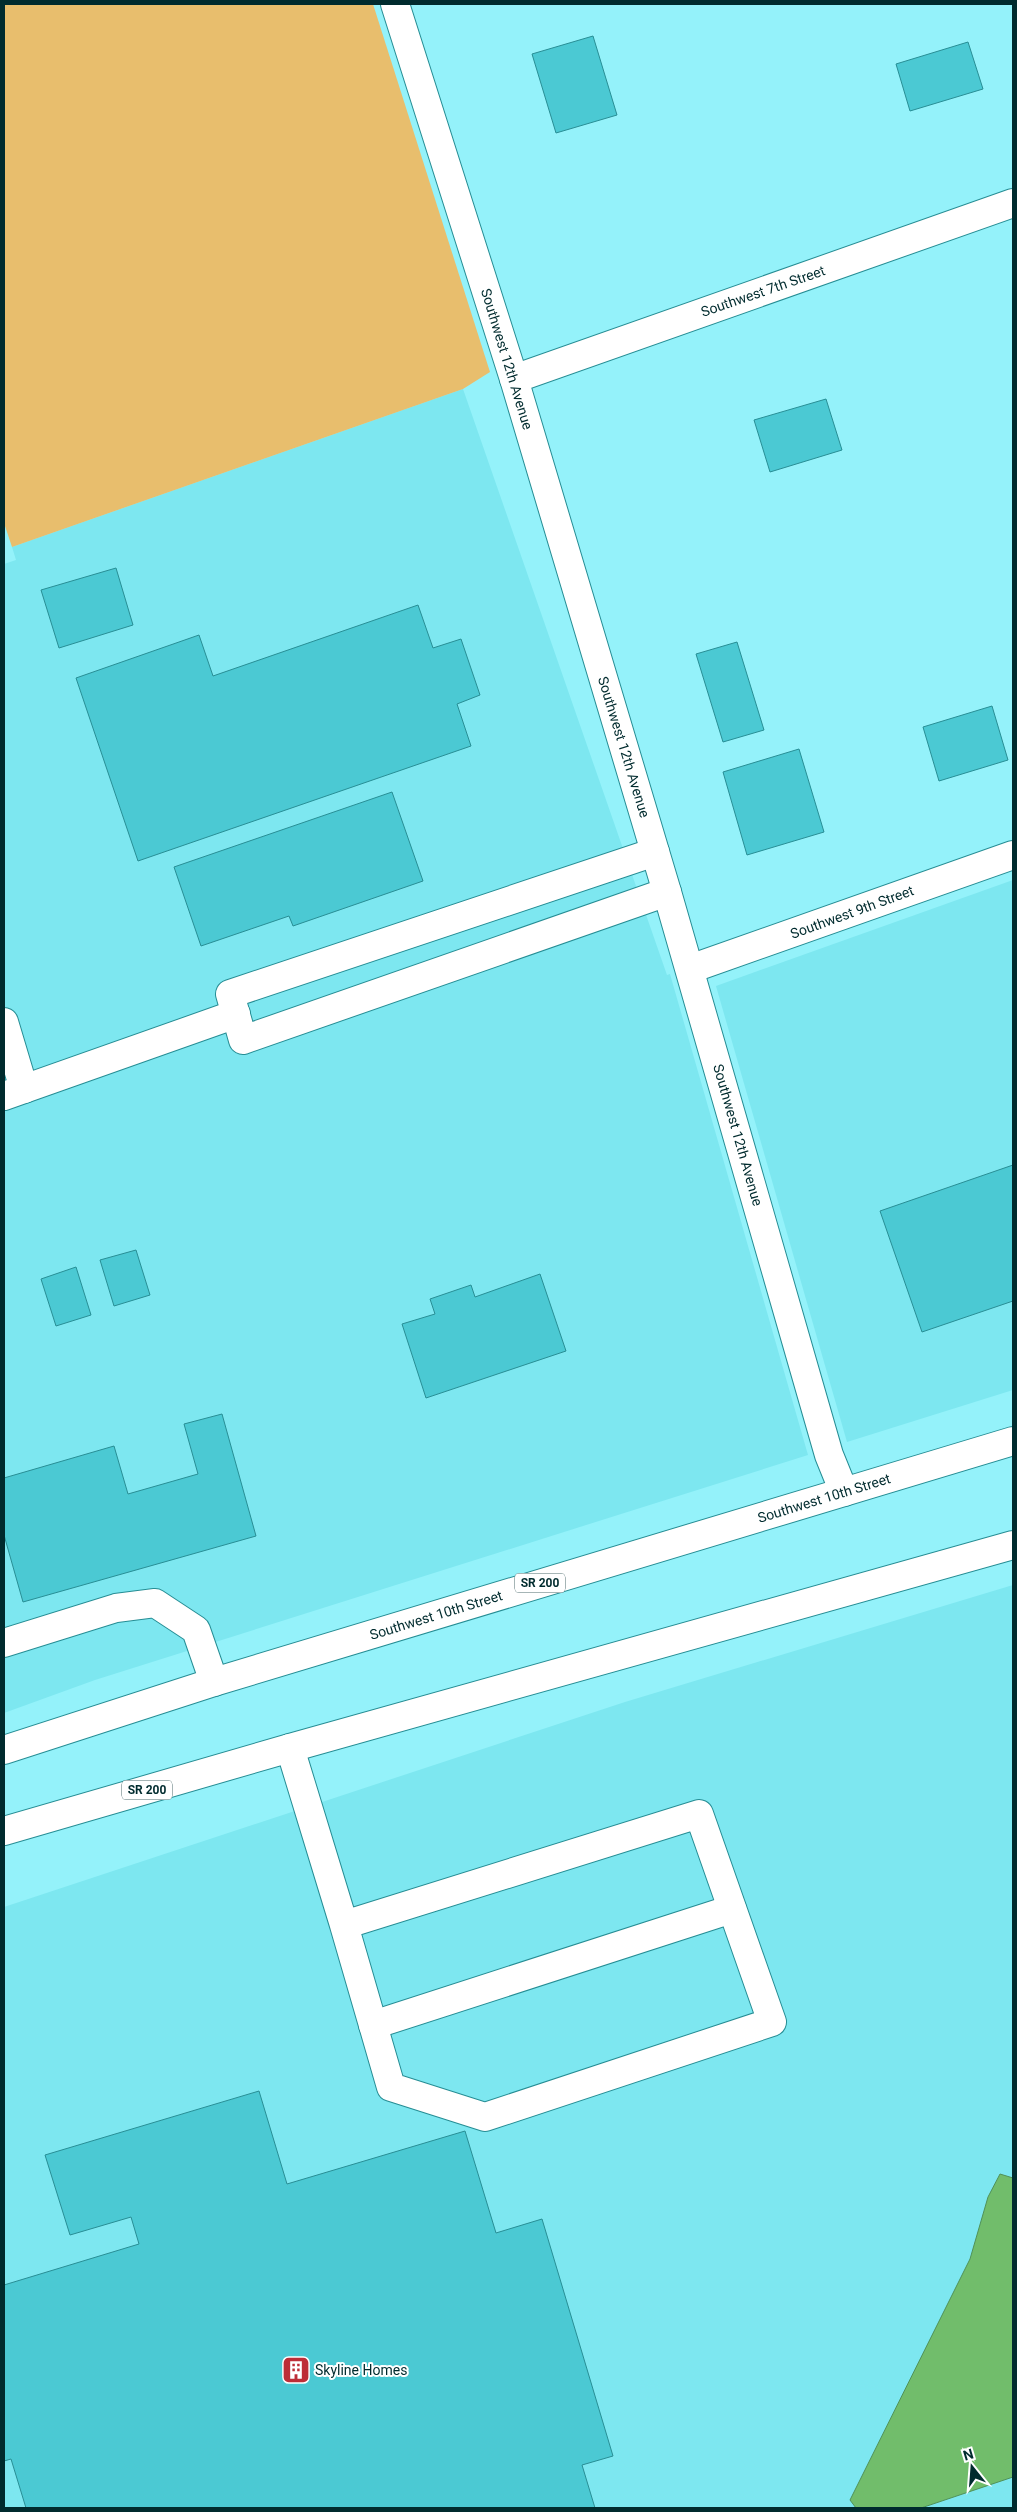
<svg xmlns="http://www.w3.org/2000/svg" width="1017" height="2512" viewBox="0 0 1017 2512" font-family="Roboto,sans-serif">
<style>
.built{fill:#7de7f0}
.green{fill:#e8be6d}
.water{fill:#71bd6b;stroke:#4f9159}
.building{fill:#4bc9d3;stroke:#288e95}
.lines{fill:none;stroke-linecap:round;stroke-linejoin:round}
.minor-casing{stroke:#268d94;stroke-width:30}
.major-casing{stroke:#268d94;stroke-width:30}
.minor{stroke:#fff;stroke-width:28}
.major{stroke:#fff;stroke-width:28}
.labels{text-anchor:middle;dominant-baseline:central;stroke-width:4;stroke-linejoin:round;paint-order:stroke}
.shield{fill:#fff;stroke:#4c6b6d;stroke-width:1}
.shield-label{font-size:12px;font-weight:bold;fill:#002b2e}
.street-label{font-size:14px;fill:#002b2e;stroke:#fff}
.poi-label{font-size:14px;fill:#002b2e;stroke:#fff;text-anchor:start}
</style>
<rect width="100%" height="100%" fill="#94f2fa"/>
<g class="built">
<polygon points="463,389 667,975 670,974 808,1455 95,1680 4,1713 4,564 16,560 12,547"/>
<polygon points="1013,880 1013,1390 847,1442 716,986"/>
<polygon points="1013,1585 1013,2178 1000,2175 988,2197 970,2259 850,2500 856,2508 4,2508 4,1907 625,1702"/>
<polygon points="1013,2477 1013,2508 921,2508"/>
</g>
<polygon class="green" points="4,4 373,4 490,372 463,389 12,547 4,523"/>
<polygon class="water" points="1000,2174 1013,2178 1013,2477 921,2508 856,2508 850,2500 970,2259 988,2197"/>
<g class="building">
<polygon points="593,36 617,115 556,133 532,54"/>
<polygon points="968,42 983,89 910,111 896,64"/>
<polygon points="826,399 842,450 770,472 754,420"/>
<polygon points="116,568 133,625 59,648 41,590"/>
<polygon points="418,605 433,648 461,639 480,695 457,704 471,746 138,861 76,678 199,635 213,676"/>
<polygon points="737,642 764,730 723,742 696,654"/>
<polygon points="992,706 1008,760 939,781 923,727"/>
<polygon points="799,749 824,832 747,855 723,772"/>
<polygon points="392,792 423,881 293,926 289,916 201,946 174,867"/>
<polygon points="1013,1165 1013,1301 922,1332 880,1211"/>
<polygon points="136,1250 150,1295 114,1306 100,1260"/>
<polygon points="76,1267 91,1315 56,1326 41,1279"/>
<polygon points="540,1274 566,1351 426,1398 402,1324 435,1314 430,1299 471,1285 475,1297"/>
<polygon points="222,1414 256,1536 23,1602 4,1535 4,1478 114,1446 128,1494 198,1474 184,1424"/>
<polygon points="259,2091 287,2184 465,2131 496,2233 542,2219 613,2456 582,2465 595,2508 26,2508 11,2459 4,2461 4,2285 139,2244 131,2217 70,2235 45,2155"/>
</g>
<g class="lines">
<defs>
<g id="minor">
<polyline points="395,4 514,379 667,892 829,1455 844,1492"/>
<polyline points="514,379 1013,203"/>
<polyline points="655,852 230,994 243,1040 667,892"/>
<polyline points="690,969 1013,855"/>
<polyline points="4,1022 24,1089"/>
<polyline points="4,1096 236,1014"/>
<polyline points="4,1643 116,1608 155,1603 196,1630 214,1682"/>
<polyline points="290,1748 344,1925 699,1814 772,2022 485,2117 391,2087 344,1925"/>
<polyline points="373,2025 732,1909"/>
</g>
<g id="major">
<polyline points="4,1750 214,1682 1013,1441"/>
<polyline points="4,1831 290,1748 1013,1545"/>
</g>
</defs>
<use href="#minor" class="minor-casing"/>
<use href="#major" class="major-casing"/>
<use href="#minor" class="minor"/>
<use href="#major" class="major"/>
</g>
<defs>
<symbol id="building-square" viewBox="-11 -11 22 22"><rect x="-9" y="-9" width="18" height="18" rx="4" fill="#bd2d37" stroke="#fff"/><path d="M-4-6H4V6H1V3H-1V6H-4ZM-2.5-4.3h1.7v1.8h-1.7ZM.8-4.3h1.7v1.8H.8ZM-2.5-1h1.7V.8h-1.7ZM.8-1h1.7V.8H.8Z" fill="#fff"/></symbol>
</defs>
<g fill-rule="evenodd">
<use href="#building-square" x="280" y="2354" width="32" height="32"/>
</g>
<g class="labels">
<g class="shield">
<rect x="515" y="1573.5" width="50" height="19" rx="4"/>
<rect x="122" y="1780.5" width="50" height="19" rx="4"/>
</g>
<g class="shield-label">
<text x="540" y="1583">SR 200</text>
<text x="147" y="1790">SR 200</text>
</g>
<g class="street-label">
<text transform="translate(763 291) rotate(-19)">Southwest 7th Street</text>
<text transform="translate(507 359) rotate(73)">Southwest 12th Avenue</text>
<text transform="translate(624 747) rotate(73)">Southwest 12th Avenue</text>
<text transform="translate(852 912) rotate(-20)">Southwest 9th Street</text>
<text transform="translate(738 1135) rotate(74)">Southwest 12th Avenue</text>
<text transform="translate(824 1498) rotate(-17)">Southwest 10th Street</text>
<text transform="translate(436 1615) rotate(-17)">Southwest 10th Street</text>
</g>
<g class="poi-label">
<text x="315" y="2370">Skyline Homes</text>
</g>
</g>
<rect width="1017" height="2512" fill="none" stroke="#002b2e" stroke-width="10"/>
<g transform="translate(972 2467) rotate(343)" stroke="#ffffff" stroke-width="4" paint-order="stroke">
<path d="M0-4L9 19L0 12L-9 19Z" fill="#002b2e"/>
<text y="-8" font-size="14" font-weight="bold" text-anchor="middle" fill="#002b2e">N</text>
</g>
</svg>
